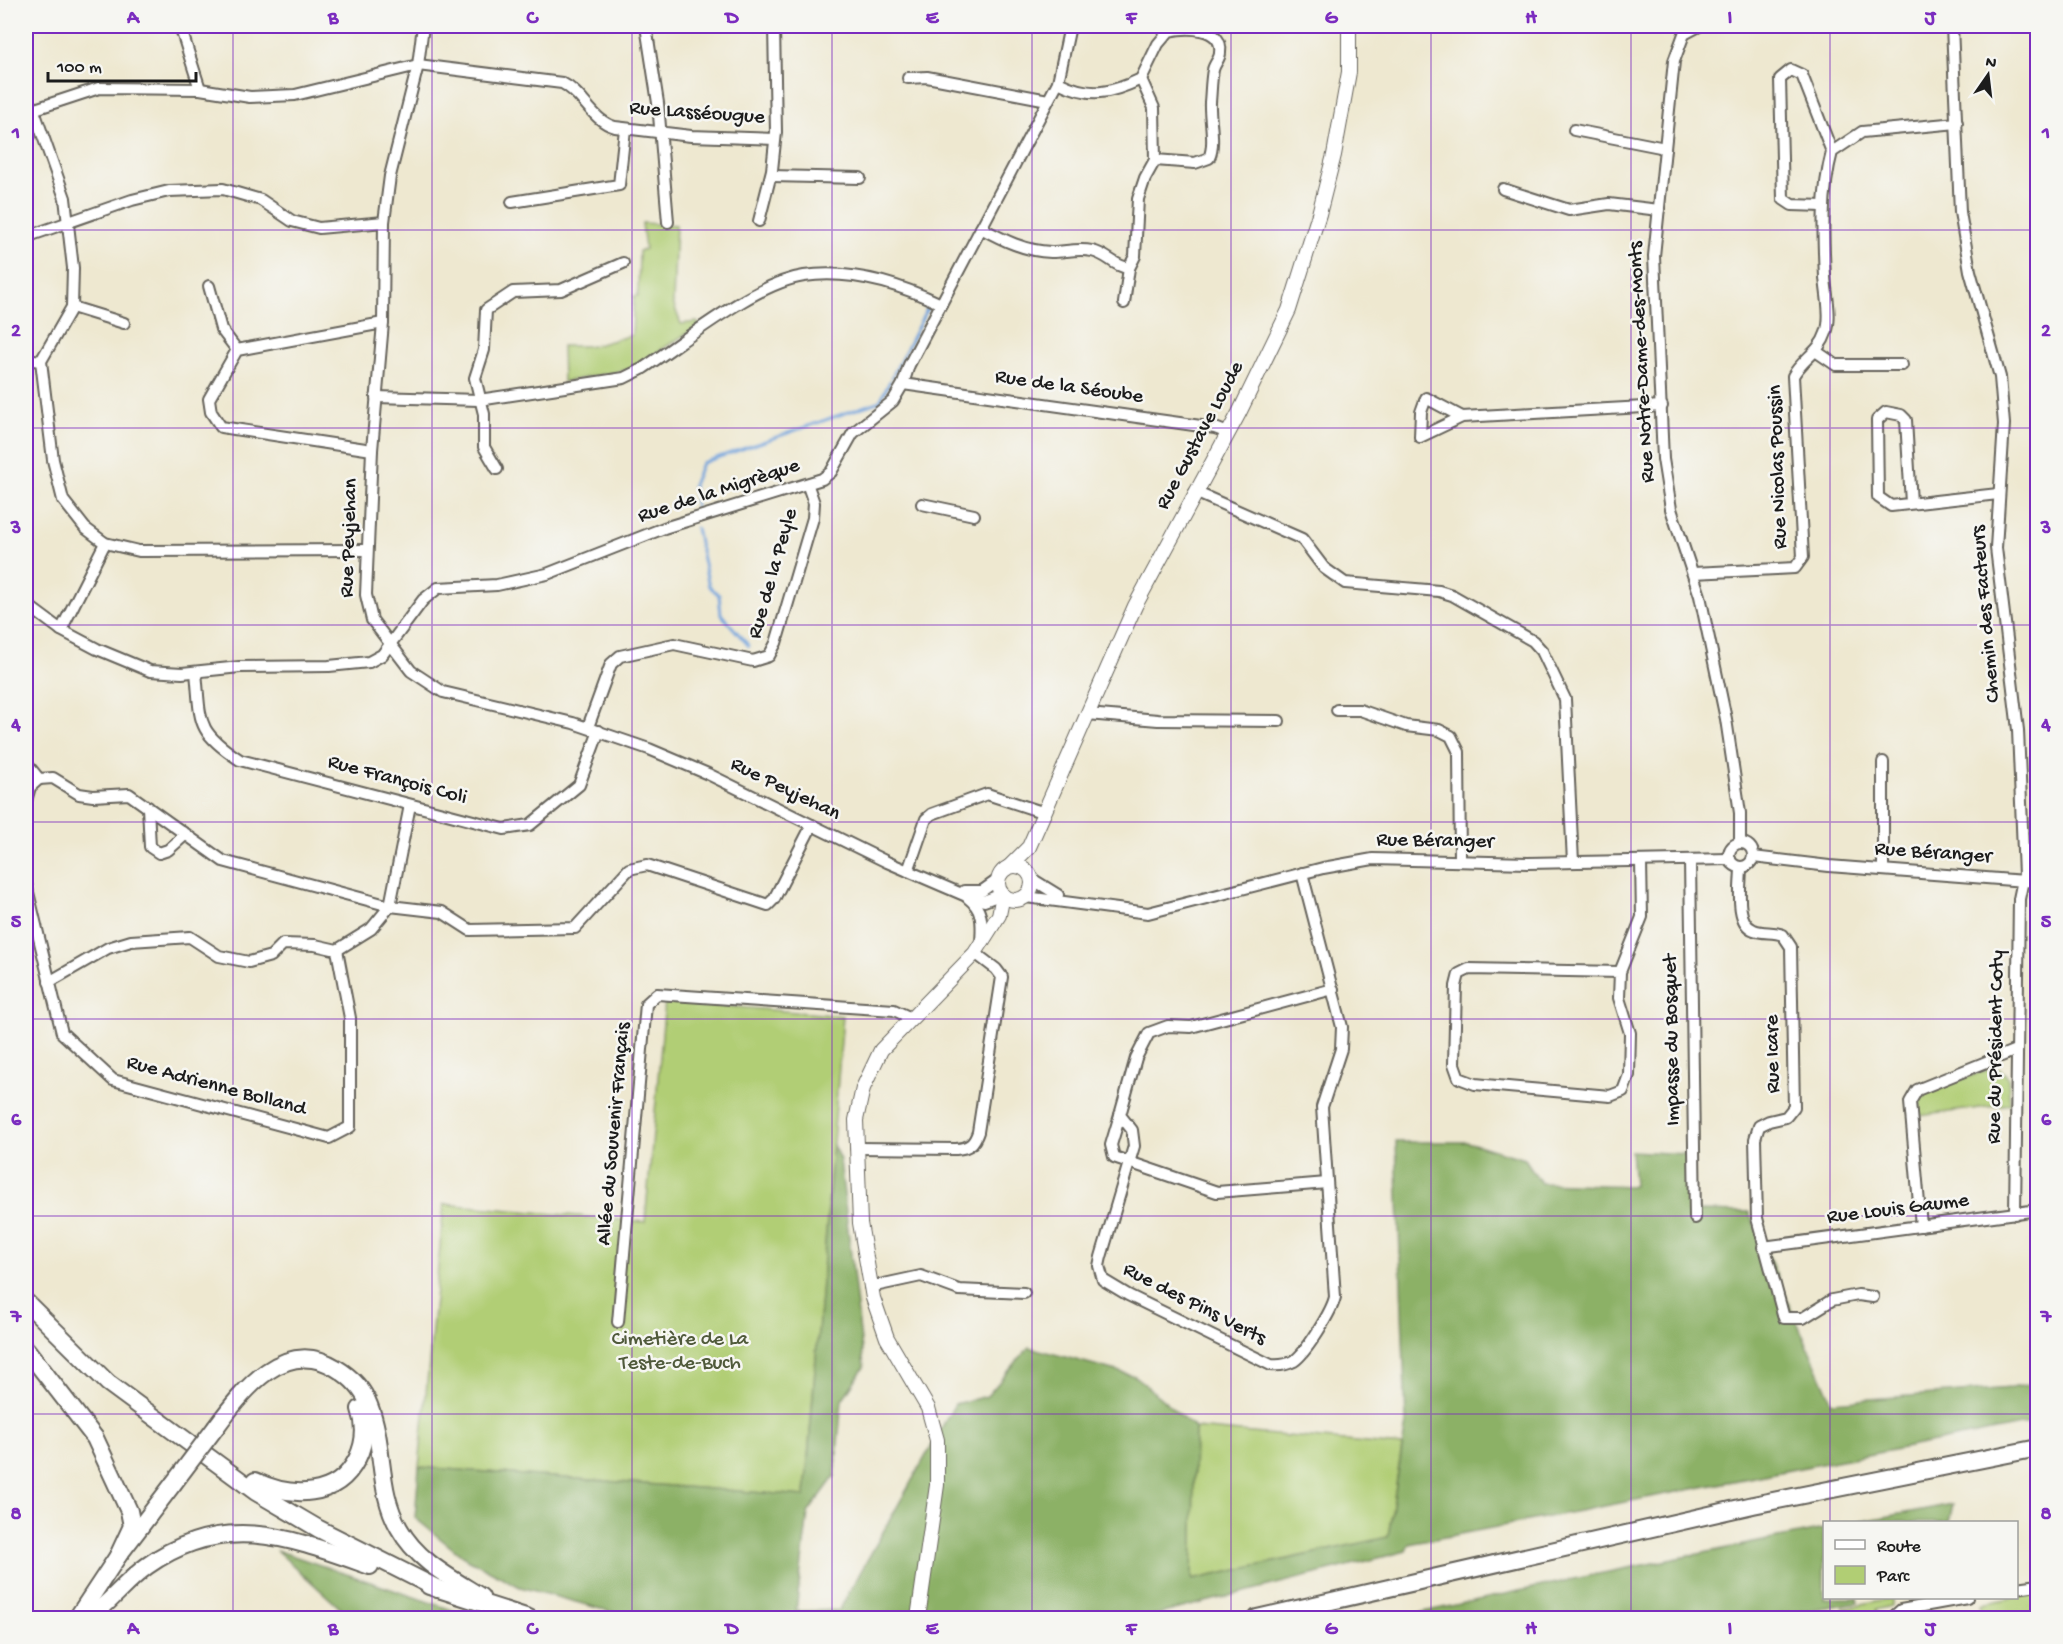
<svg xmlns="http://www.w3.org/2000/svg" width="2063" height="1644" viewBox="0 0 2063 1644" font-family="'Gochi Hand',sans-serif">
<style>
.green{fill:#b1ce74;stroke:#667548;stroke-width:1.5}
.forest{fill:#8cb166;stroke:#546641;stroke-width:1.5}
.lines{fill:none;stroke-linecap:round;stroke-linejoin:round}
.stream{stroke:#6fa2db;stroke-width:3}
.street-casing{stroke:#66635b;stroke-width:14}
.secondary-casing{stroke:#66635b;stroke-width:16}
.primary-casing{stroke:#66635b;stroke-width:20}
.street{stroke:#fff;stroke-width:10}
.secondary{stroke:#fff;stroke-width:14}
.primary{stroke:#fff;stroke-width:16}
.primary-bridge-casing{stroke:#66635b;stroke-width:20;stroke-linecap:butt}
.primary-bridge{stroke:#fff;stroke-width:16}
.grid{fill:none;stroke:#7b2cbf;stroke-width:1.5;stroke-opacity:0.55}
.labels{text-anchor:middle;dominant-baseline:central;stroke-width:5;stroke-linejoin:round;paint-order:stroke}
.street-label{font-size:21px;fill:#1c1c1c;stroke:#f6f6f2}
.park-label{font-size:21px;fill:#505a3b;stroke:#f6f6f2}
.neatline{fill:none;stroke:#7b2cbf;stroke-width:2}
.grid-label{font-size:20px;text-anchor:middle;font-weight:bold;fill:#7b2cbf}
</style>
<rect width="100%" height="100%" fill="#f6f6f2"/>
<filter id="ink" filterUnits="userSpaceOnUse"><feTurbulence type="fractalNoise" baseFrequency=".0167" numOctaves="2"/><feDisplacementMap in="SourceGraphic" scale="12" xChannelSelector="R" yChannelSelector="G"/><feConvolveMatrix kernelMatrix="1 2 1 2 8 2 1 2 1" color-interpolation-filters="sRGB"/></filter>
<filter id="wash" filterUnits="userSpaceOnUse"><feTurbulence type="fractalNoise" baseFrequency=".008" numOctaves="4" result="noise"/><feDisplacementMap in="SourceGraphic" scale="24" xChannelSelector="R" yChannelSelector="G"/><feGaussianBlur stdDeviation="1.35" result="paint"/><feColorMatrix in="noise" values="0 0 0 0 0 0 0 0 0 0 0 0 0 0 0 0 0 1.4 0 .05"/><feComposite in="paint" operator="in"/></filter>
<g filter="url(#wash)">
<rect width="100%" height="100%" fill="#eee8d0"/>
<g class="green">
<polygon points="642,223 676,225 673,303 681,324 697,322 700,325 631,369 563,382 562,346 593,346 632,335 634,296 638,296 639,251 645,249"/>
<polygon points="665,1001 843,1016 805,1496 419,1467 444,1204 645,1222"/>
<polygon points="1992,1068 2001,1070 2008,1077 2010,1104 1919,1116 1920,1100 1925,1093"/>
<polygon points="1195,1428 1402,1446 1388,1537 1192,1580"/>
<polygon points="2037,1593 2037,1618 1985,1618 1981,1604"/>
<polygon points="1891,1598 1891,1606 1876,1610 1878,1618 1843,1608"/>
</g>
<g class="forest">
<polygon points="1396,1142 1467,1142 1525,1159 1541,1183 1634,1186 1631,1151 1686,1154 1691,1211 1749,1212 1832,1402 2011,1388 2037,1383 2037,1422 1409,1544 1406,1551 1151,1616 1131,1618 635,1618 520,1587 462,1556 415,1518 419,1467 805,1496 833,1145 840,1160 864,1367 842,1400 835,1476 808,1513 796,1611 839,1610 955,1404 987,1396 1029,1347 1135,1376 1195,1428 1192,1580 1388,1537 1406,1423"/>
<polygon points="1953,1504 1949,1522 1858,1522"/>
<polygon points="1824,1529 1824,1598 1858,1598 1859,1602 1759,1618 1396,1618 1588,1576"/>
<polygon points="276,1550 476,1618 351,1618"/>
</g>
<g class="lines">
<g class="stream">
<polyline points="892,377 928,307"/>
<polyline points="696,509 693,485 702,463 880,401 890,381"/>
<polyline points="696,528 709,586 719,595 721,614 749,646"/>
</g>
</g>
</g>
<g filter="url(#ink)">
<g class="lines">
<defs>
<g id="street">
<polyline points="180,26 200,89"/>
<polyline points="423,26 418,65 390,176 384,222 383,323 372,450 366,595 372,620 411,671 443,692 573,723 649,749 708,774 887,862 971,898 984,901 1002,894"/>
<polyline points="646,26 658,103 668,222"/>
<polyline points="1699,26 1684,34 1674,61 1654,256 1663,459 1671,509 1700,596 1726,719 1740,813 1740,843"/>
<polyline points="1952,26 1960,212 1970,271 2000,377 2004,424 1996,548 2018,730 2024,875 2019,899 2015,1214"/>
<polyline points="908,78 927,77 1048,100"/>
<path d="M1141,79L1158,44L1169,31C1186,27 1224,26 1220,53C1220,59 1214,64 1213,70C1211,80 1211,92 1210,102C1209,119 1216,143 1209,158L1195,163L1155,160"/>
<path d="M1058,82C1090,98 1110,94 1141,79L1154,108L1155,160L1145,178L1138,199L1135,256L1129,268L1124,303"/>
<polyline points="33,108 65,198 73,268 72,307 41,361 53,460 63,500 85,528 105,543 139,551 367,550"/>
<path d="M26,112L99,88L200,89L250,97L295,95L418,65L562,83C583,93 592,121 615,127L691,136L775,139"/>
<polyline points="1574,130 1665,148"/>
<polyline points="771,176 860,178"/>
<polyline points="1503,189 1569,210 1609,204 1659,210"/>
<polyline points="512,202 619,185 625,129"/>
<polyline points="1824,206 1792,205 1783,199 1780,79 1791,70 1802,75 1832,152"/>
<polyline points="759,221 772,170 776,132 774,26"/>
<path d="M981,228C1003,240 1025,251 1051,252C1065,252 1078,248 1092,251C1107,254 1115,267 1129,268"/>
<polyline points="26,237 132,200 169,191 223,189 261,200 292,221 319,228 384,222"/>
<polyline points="209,286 221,329 237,350"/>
<polyline points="72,307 124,323"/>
<polyline points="1817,352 1836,365 1902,365"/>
<polyline points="26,359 41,361"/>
<polyline points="903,384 1215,428 1228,433"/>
<path d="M376,397L479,400L624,378L642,369C685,341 755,283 804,276C851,269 899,284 941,304"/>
<polyline points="1462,417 1420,437 1421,412 1426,398 1462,417 1662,406"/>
<polyline points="372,450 221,427 211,412 209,399 237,350 383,323"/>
<polyline points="497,469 484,447 484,414 475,378 484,350 486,310 513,292 561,290 623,263"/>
<polyline points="1195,492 1302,539 1324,568 1345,583 1439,591 1452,595 1533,641 1542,651 1565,699 1573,862"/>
<polyline points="1911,503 1906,420 1901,415 1886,412 1877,420 1878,497 1891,506 1998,494"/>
<polyline points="922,504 974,515"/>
<path d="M1693,573L1795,568L1803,557L1793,376C1802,359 1820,352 1826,333C1832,318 1826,293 1825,277C1823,235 1821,193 1832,152L1862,132L1957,123"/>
<polyline points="26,604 61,630 97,649 150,671 182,673 240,667 329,666 369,662 382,655 423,600 438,588 497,585 547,574 664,528 822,479 831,472 853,433 893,401 903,384 909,365 1058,82 1070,26"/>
<polyline points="61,630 105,543"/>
<path d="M196,672C201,722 195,731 240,760L504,829L530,825L579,785L599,731"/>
<polyline points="1337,710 1360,710 1406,726 1439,730 1451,736 1459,752 1460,861"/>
<polyline points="1087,714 1158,720 1279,721"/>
<polyline points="588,727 611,664 620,656 674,644 753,661 769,656 776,643 813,518 814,503 808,486"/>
<polyline points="1883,762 1883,870"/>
<polyline points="26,763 39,779"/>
<polyline points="39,779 53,778 79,794 93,796 129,794 223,861 390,906 371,929 337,950 315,945 283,944 271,956 249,962 219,956 190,937 131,941 108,948 49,982"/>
<polyline points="26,801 30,787 39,779"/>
<polyline points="410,805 390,906 442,912 470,930 575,928 629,869 647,865 768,905 774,899 812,825"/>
<polyline points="148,807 150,847 159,853 168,850 186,834"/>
<circle cx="1741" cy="855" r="12"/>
<polyline points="1753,857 1829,866 2038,882"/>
<polyline points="1690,861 1695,1218"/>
<path d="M1741,867C1741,884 1734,923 1754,930C1763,934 1773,931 1783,935L1791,947L1794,1107L1786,1117L1769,1121L1759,1126L1755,1139L1757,1218L1784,1318H1803L1832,1300L1858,1295L1873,1297"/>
<polyline points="908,871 926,819 932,814 987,794 1045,813"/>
<path d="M1302,873L1342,1027L1341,1049L1322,1107L1335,1297C1332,1311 1306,1353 1294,1361C1286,1365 1279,1366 1271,1365L1128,1295L1103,1280L1099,1266L1101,1257L1134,1146L1132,1130L1120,1115L1136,1058L1149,1033L1168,1026L1191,1027L1333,989"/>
<polyline points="1032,879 1058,895"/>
<polyline points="26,884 62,1033 113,1080 329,1138 350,1127 350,1018 337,950"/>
<polyline points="964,891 982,891 999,879"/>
<polyline points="1026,897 1148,913 1323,868 1373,859 1528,863 1730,859"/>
<path d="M968,898C984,910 982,925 981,943"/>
<polyline points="1620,972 1469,969 1459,974 1456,986 1454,1064 1459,1078 1475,1084 1610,1096 1623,1091 1629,1075 1630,1033 1619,998 1620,972 1642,917 1641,862"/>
<polyline points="1120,1115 1111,1145 1114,1157 1217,1192 1327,1183"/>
<path d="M856,1148L956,1149C969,1148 974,1144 978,1132L1002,977L996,969L975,953"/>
<polyline points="1921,1226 1910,1102 1917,1090 2016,1050"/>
<polyline points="1763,1247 2038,1210"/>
<polyline points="870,1287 921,1276 959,1290 1024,1293"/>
<polyline points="618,1322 646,1004 657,994 894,1010 911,1018"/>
<polyline points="2016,1588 2038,1585"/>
<polyline points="1892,1618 1901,1610 1967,1598"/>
</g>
<g id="secondary">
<circle cx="1015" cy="883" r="17"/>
<polyline points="1009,867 1029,847 1135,606 1239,413 1289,310 1319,214 1334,155 1349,72 1349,26"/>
<polyline points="918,1618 937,1485 937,1440 928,1408 887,1338 873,1298 860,1223 856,1120 863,1088 881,1050 975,953 999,915 1003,895"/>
</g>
<g id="primary">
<polyline points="26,1302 108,1383 256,1492 319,1529 438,1589"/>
<polyline points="26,1349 95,1438 129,1511 132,1526 118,1556"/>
<path d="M216,1427C243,1390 285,1336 336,1368C351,1377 363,1389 369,1405C385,1445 377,1490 399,1528C417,1561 451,1578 481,1597"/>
<path d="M255,1481C291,1498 337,1499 357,1459C365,1443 366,1426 360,1409"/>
<polyline points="429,1586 529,1618"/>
<polyline points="77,1618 118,1556 173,1484"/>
<path d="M89,1618C110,1603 126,1581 147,1566C224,1511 291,1538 370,1566"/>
<polyline points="1257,1618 1753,1505 2038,1448"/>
</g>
</defs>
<use href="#street" class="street-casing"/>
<use href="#secondary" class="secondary-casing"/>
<use href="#primary" class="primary-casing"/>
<use href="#street" class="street"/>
<use href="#secondary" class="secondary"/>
<use href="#primary" class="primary"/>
<defs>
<polyline id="primary-bridge" points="173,1484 216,1427"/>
</defs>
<use href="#primary-bridge" class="primary-bridge-casing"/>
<use href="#primary-bridge" class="primary-bridge"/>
</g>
</g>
<path class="grid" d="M233,26V1618M432,26V1618M632,26V1618M832,26V1618M1032,26V1618M1231,26V1618M1431,26V1618M1631,26V1618M1830,26V1522M26,230H2038M26,428H2038M26,625H2038M26,822H2038M26,1019H2038M26,1216H2038M26,1414H2038M1830,1598V1618"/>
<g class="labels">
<g class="street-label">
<text transform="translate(697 114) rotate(4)">Rue Lasséougue</text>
<text transform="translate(1643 362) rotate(-93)">Rue Notre-Dame-des-Monts</text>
<text transform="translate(1069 388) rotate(8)">Rue de la Séoube</text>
<text transform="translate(1201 436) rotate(-62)">Rue Gustave Loude</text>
<text transform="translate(1779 467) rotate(-92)">Rue Nicolas Poussin</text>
<text transform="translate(719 492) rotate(-18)">Rue de la Migrèque</text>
<text transform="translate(350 538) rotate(-88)">Rue Peyjehan</text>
<text transform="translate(774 574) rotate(-74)">Rue de la Peyle</text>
<text transform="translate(1987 614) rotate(-95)">Chemin des Facteurs</text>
<text transform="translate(397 781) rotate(15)">Rue François Coli</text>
<text transform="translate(785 790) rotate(26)">Rue Peyjehan</text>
<text transform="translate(1435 842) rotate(1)">Rue Béranger</text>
<text transform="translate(1933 854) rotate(4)">Rue Béranger</text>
<text transform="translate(1673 1040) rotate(-91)">Impasse du Bosquet</text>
<text transform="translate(1997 1047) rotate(-89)">Rue du Président Coty</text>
<text transform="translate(1774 1054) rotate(-91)">Rue Icare</text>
<text transform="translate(216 1087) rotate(15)">Rue Adrienne Bolland</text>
<text transform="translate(615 1134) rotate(-85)">Allée du Souvenir Français</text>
<text transform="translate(1898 1210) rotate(-7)">Rue Louis Gaume</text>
<text transform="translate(1194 1305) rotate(27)">Rue des Pins Verts</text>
</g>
<g class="park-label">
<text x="680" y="1340">Cimetière de La<tspan x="680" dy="24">Teste-de-Buch</tspan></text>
</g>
</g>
<rect width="2063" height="1644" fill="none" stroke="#f6f6f2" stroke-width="66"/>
<rect x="1823" y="1521" width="195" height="78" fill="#f6f6f2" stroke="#9f9f9c" stroke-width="1.5"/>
<rect x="1835" y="1540" width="30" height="9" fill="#ffffff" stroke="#9f9f9c" stroke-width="1.5"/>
<text x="1877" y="1551" font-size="18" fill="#1c1c1c">Route</text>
<rect x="1835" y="1566" width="30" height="18" fill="#b1ce74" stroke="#9f9f9c" stroke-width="1.5"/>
<text x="1877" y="1581" font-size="18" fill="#1c1c1c">Parc</text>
<g transform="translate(1988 75) rotate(14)" stroke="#f6f6f2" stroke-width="4.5" paint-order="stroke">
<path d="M0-4.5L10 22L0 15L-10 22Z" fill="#1c1c1c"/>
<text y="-9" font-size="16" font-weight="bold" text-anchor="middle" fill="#1c1c1c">N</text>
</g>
<path d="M48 72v9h148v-9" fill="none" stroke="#1c1c1c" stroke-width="3"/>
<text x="57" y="72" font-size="18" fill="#1c1c1c" stroke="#f6f6f2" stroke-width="4.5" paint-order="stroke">100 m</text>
<rect x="33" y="33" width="1997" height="1578" class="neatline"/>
<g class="grid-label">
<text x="133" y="23">A</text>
<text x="333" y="23">B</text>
<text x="532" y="23">C</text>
<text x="732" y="23">D</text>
<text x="932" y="23">E</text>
<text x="1131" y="23">F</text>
<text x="1331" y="23">G</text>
<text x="1531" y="23">H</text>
<text x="1730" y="23">I</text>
<text x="1930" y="23">J</text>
<text x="16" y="138">1</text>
<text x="2046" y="138">1</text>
<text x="16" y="336">2</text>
<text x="2046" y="336">2</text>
<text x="16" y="533">3</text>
<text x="2046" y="533">3</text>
<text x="16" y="730">4</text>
<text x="2046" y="730">4</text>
<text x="16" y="927">5</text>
<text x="2046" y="927">5</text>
<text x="16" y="1125">6</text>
<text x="2046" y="1125">6</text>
<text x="16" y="1322">7</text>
<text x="2046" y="1322">7</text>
<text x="16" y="1519">8</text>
<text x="2046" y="1519">8</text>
<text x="133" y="1634">A</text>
<text x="333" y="1634">B</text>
<text x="532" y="1634">C</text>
<text x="732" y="1634">D</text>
<text x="932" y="1634">E</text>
<text x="1131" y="1634">F</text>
<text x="1331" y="1634">G</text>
<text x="1531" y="1634">H</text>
<text x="1730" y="1634">I</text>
<text x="1930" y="1634">J</text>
</g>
</svg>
